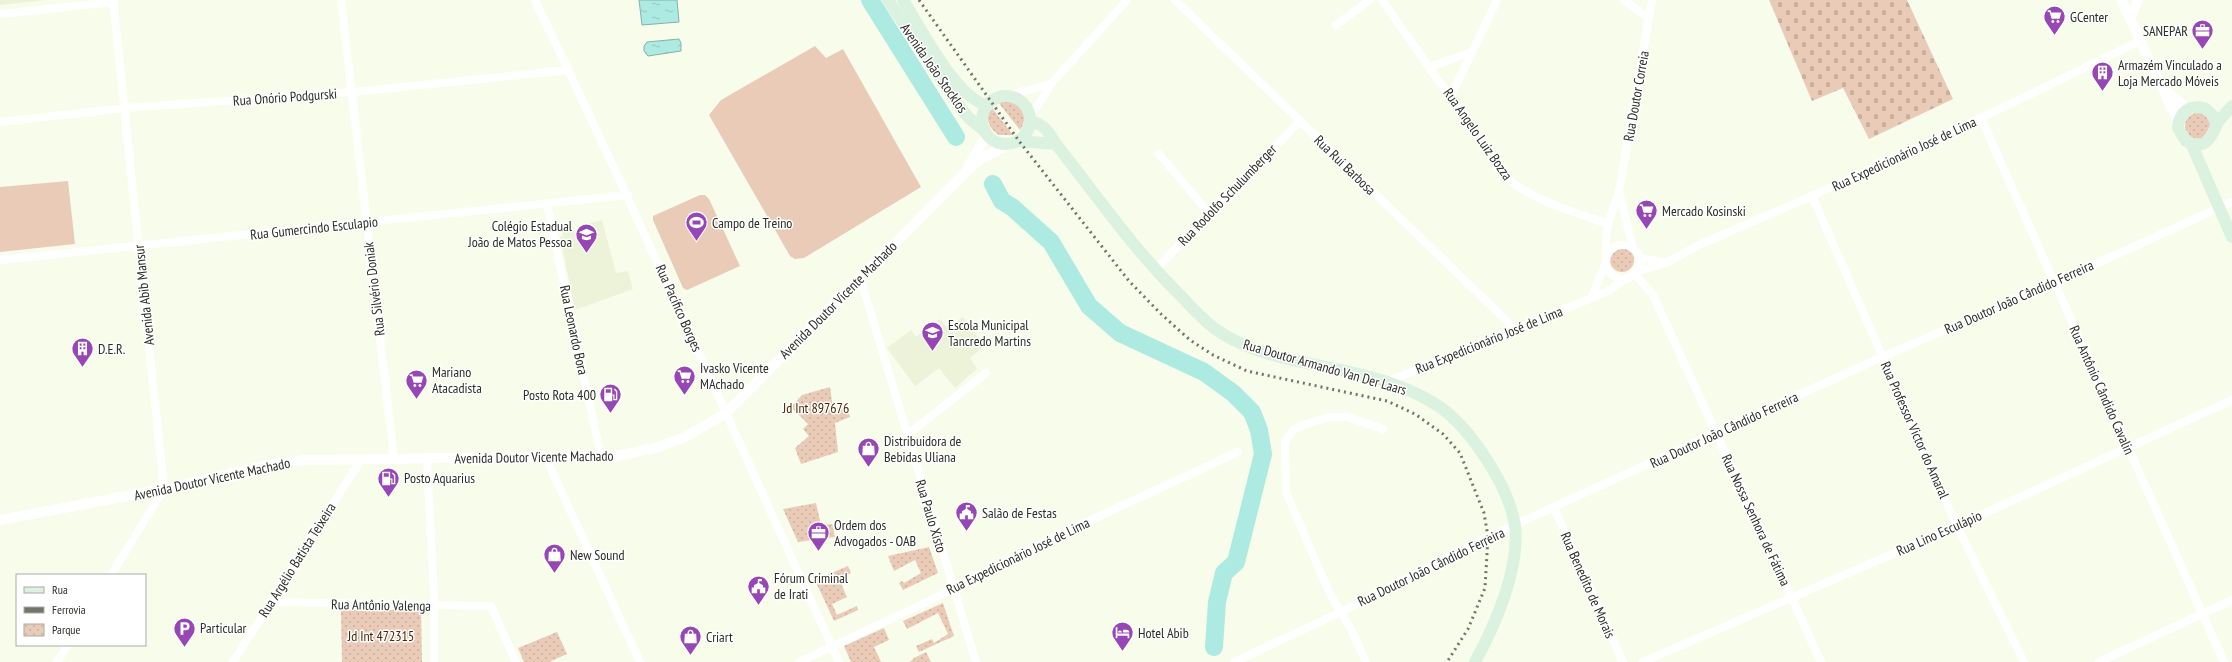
<svg xmlns="http://www.w3.org/2000/svg" width="2232" height="662" viewBox="0 0 2232 662" font-family="'PT Sans Narrow',sans-serif">
<style>
.built{fill:#ecf3d9}
.green{fill:#eacbb8}
.cemetery{fill:url(#cemetery-stones)}
.park{fill:url(#park-dots)}
.water{fill:url(#water-ripples);stroke:#86b1a9}
.lines{fill:none;stroke-linecap:round;stroke-linejoin:round}
.river{stroke:#adeae1;stroke-width:18}
.minor{stroke:#fff;stroke-width:8}
.tertiary{stroke:#fff;stroke-width:10}
.secondary{stroke:#dbf2e1;stroke-width:12}
.rail{stroke:#71756a;stroke-width:3;stroke-dasharray:2 4;stroke-linecap:butt}
.labels{text-anchor:middle;dominant-baseline:central;stroke-width:3;stroke-linejoin:round;paint-order:stroke}
.poi-label{font-size:14px;fill:#2b2d26;stroke:#fff;text-anchor:start}
.street-label{font-size:14px;fill:#2b2d26;stroke:#fff}
.park-label{font-size:14px;fill:#4c2403;stroke:#fff}
</style>
<defs>
<pattern id="cemetery-stones" width="16" height="16" patternUnits="userSpaceOnUse"><rect width="16" height="16" fill="#eacbb8"/><path d="M2 7V4a2 2 0 0 1 4 0v3zM10 15v-3a2 2 0 0 1 4 0v3z" fill="#c9af9e"/></pattern>
<pattern id="park-dots" width="8" height="8" patternUnits="userSpaceOnUse"><rect width="8" height="8" fill="#eacbb8"/><path d="M2 2h.1M6 6h.1" fill="none" stroke="#c9af9e" stroke-width="1.8" stroke-linecap="round"/></pattern>
<pattern id="water-ripples" width="26" height="14" patternUnits="userSpaceOnUse"><rect width="26" height="14" fill="#adeae1"/><path d="M2 4q2-2 4 0t4 0M15 11q2-2 4 0t4 0" fill="none" stroke="#95c9c1"/></pattern>
</defs>
<rect width="100%" height="100%" fill="#f7fdea"/>
<g class="built">
<polygon points="0,0 45,0 0,5"/>
<polygon points="602,220 616,273 628,271 633,289 575,310 560,237 563,236 562,230 573,227 574,232 579,231 581,237 586,235 583,225"/>
<polygon points="963,317 985,346 970,358 977,369 955,388 939,368 915,386 887,348 911,330 916,337 940,319 948,329"/>
</g>
<g class="green">
<polygon points="815,46 826,58 843,49 921,187 804,258 795,259 790,256 709,115 721,100"/>
<polygon points="68,181 75,244 0,252 0,187"/>
<polygon points="700,195 705,195 709,199 740,266 687,290 683,288 653,220 653,216"/>
</g>
<polygon class="cemetery" points="1769,0 1907,0 1953,99 1869,139 1843,88 1812,101"/>
<g class="park">
<path d="M1002,100C1020,99 1031,114 1020,130L998,102Z"/>
<path d="M992,108L1013,135H999C989,129 984,117 992,108Z"/>
<circle cx="2198" cy="126" r="13"/>
<circle cx="1622" cy="260" r="12"/>
<polygon points="830,387 833,409 847,406 850,417 835,423 838,452 801,464 795,448 809,436 803,429 808,424 791,407 802,395"/>
<polygon points="816,503 821,525 832,524 835,537 798,542 783,509"/>
<polygon points="929,547 938,573 903,590 899,583 902,581 904,583 921,573 915,560 894,571 888,556"/>
<polygon points="848,566 851,573 839,579 847,597 832,604 837,615 857,606 858,610 834,621 815,580"/>
<polygon points="943,603 954,636 919,652 916,646 932,639 934,643 948,634 938,613 907,629 903,621"/>
<polygon points="341,610 421,610 422,662 342,662"/>
<polygon points="884,628 889,640 874,647 881,662 851,662 844,646"/>
<polygon points="557,632 567,654 549,662 524,662 518,648"/>
<polygon points="926,652 931,662 910,662 914,658"/>
</g>
<g class="water">
<polygon points="639,0 677,0 679,22 642,25"/>
<polygon points="679,39 681,43 681,51 648,56 644,51 644,46 647,42"/>
</g>
<g class="lines">
<g class="river">
<polyline points="870,0 956,137"/>
<polyline points="993,184 1002,201 1012,207 1051,242 1089,306 1120,333 1204,372 1233,393 1252,412 1259,430 1263,454 1236,562 1224,573 1217,602 1214,647"/>
</g>
<g class="minor">
<polyline points="341,0 394,458"/>
<path d="M535,0C640,219 738,441 839,662"/>
<polyline points="1175,0 1515,329"/>
<path d="M1382,0L1506,177C1534,202 1573,211 1608,224"/>
<polyline points="1624,0 1649,19"/>
<polyline points="0,14 113,2"/>
<polyline points="1336,25 1370,0"/>
<polyline points="1430,67 1472,52"/>
<polyline points="1005,96 1051,84"/>
<polyline points="1451,96 1497,0"/>
<polyline points="1030,113 1037,107 1051,84 1127,0"/>
<polyline points="1981,118 2224,662"/>
<polyline points="0,122 125,108 353,92 569,70"/>
<polyline points="1159,154 1209,213"/>
<polyline points="1619,192 1633,248"/>
<polyline points="1812,196 1957,526 2024,662"/>
<polyline points="547,204 601,457"/>
<circle cx="1623" cy="262" r="17"/>
<polyline points="1606,257 1606,238 1608,224 1619,191 1652,0"/>
<polyline points="1639,258 1663,262"/>
<polyline points="0,260 628,195"/>
<polyline points="1155,270 1300,121"/>
<polyline points="1636,272 1666,263 1701,244 1812,196 1981,118 2140,41"/>
<polyline points="1634,273 1653,295 1821,662"/>
<polyline points="860,277 976,662"/>
<polyline points="1591,298 1606,263"/>
<polyline points="1387,382 1606,292 1629,277"/>
<polyline points="907,435 986,373"/>
<polyline points="546,458 640,662"/>
<polyline points="427,459 434,595 434,662"/>
<polyline points="1554,508 1623,662"/>
<polyline points="111,575 164,489 113,0"/>
<polyline points="270,602 491,606 516,662"/>
<polyline points="57,662 68,645"/>
<polyline points="233,662 362,458"/>
<polyline points="799,662 929,601 1048,540 1238,452"/>
<polyline points="1234,662 1341,612 1488,537 1882,357 2054,283 2232,202"/>
<polyline points="1366,662 1352,631 1330,594 1286,492 1285,442 1293,430 1306,424 1329,417 1347,417 1383,429"/>
<polyline points="1643,662 1957,526 2232,400"/>
<polyline points="2099,662 2232,600"/>
</g>
<g class="tertiary">
<polyline points="2122,1 2178,122"/>
<polyline points="2130,19 2138,0"/>
<polyline points="2167,92 2188,109"/>
<polyline points="968,167 987,134"/>
<polyline points="0,520 164,489 263,466 304,460 616,456 655,448 683,438 725,414 966,172 979,160 1011,143"/>
</g>
<g class="secondary">
<polyline points="888,0 962,110 970,119 985,131"/>
<path d="M903,0C920,26 957,101 988,105"/>
<circle cx="1006" cy="120" r="24"/>
<path d="M1030,121C1044,124 1049,132 1056,144C1096,195 1134,250 1181,296C1192,308 1204,321 1218,331C1268,364 1332,363 1387,382C1405,388 1424,396 1440,407C1471,429 1510,488 1515,526C1520,568 1495,626 1475,662"/>
<path d="M2216,126C2213,100 2179,101 2178,128L2186,141C2203,150 2210,141 2216,126C2219,119 2227,112 2232,106"/>
<polyline points="1019,141 1056,144"/>
<polyline points="2191,143 2232,237"/>
</g>
<polyline class="rail" points="919,0 1019,141 1129,281 1161,314 1190,340 1213,355 1247,371 1387,401 1415,414 1443,434 1460,453 1484,513 1488,537 1485,588 1468,629 1447,662"/>
</g>
<defs>
<symbol id="supermarket-pin" viewBox="-11 -11 22 30"><path d="M0 17L-7.5 6A9.5 9.5 0 1 1 7.5 6Z" fill="#9746b5" stroke="#fff"/><path d="M-6-5.5h2.5l.6 2H6L4.5 2H-2.5L-4.4-4H-6ZM-1.5 3.2a1.3 1.3 0 1 0 .1 0ZM3 3.2a1.3 1.3 0 1 0 .1 0Z" fill="#fff"/></symbol>
<symbol id="office-pin" viewBox="-11 -11 22 30"><path d="M0 17L-7.5 6A9.5 9.5 0 1 1 7.5 6Z" fill="#9746b5" stroke="#fff"/><path d="M-6-3h4V-5.5h4V-3h4V5H-6ZM-1-4.5V-3h2v-1.5ZM-6 0V1H6V0Z" fill="#fff"/></symbol>
<symbol id="building-pin" viewBox="-11 -11 22 30"><path d="M0 17L-7.5 6A9.5 9.5 0 1 1 7.5 6Z" fill="#9746b5" stroke="#fff"/><path d="M-4-6H4V6H1V3H-1V6H-4ZM-2.5-4.3h1.7v1.8h-1.7ZM.8-4.3h1.7v1.8H.8ZM-2.5-1h1.7V.8h-1.7ZM.8-1h1.7V.8H.8Z" fill="#fff"/></symbol>
<symbol id="stadium-pin" viewBox="-11 -11 22 30"><path d="M0 17L-7.5 6A9.5 9.5 0 1 1 7.5 6Z" fill="#9746b5" stroke="#fff"/><path d="M0-5a6.5 5 0 1 0 0 10a6.5 5 0 1 0 0-10ZM-3.5-1.8h7v3.6h-7Z" fill="#fff"/></symbol>
<symbol id="school-pin" viewBox="-11 -11 22 30"><path d="M0 17L-7.5 6A9.5 9.5 0 1 1 7.5 6Z" fill="#9746b5" stroke="#fff"/><path d="M0-5L7-2L0 1L-7-2ZM-4 1L0 2.5L4 1V4Q0 6-4 4Z" fill="#fff"/></symbol>
<symbol id="fuel-pin" viewBox="-11 -11 22 30"><path d="M0 17L-7.5 6A9.5 9.5 0 1 1 7.5 6Z" fill="#9746b5" stroke="#fff"/><path d="M-5.5-6h7V0h2V4h1.3V-2.5L3-4.5l.8-.8L6-3V5H2.5V1h-1V6h-7ZM-4.2-4.7v3.2H.2V-4.7Z" fill="#fff"/></symbol>
<symbol id="shop-pin" viewBox="-11 -11 22 30"><path d="M0 17L-7.5 6A9.5 9.5 0 1 1 7.5 6Z" fill="#9746b5" stroke="#fff"/><path d="M-5-2.5h2.3a2.7 3.5 0 0 1 5.4 0H5L5.5 6h-11ZM-1.5-2.5h3a1.5 2.3 0 0 0-3 0Z" fill="#fff"/></symbol>
<symbol id="civic-pin" viewBox="-11 -11 22 30"><path d="M0 17L-7.5 6A9.5 9.5 0 1 1 7.5 6Z" fill="#9746b5" stroke="#fff"/><path d="M-.6-6.5H3V-4.5H.6V-3L4-1V1h2V6H-6V1h2V-1L-.6-3ZM-1.2 2.5V6h2.4V2.5Z" fill="#fff"/></symbol>
<symbol id="parking-pin" viewBox="-11 -11 22 30"><path d="M0 17L-7.5 6A9.5 9.5 0 1 1 7.5 6Z" fill="#9746b5" stroke="#fff"/><path d="M-3.5-5.5H1a3.5 3.5 0 0 1 0 7H-1V5.5H-3.5ZM-1-3.4V-.6H.8a1.4 1.4 0 0 0 0-2.8Z" fill="#fff"/></symbol>
<symbol id="hotel-pin" viewBox="-11 -11 22 30"><path d="M0 17L-7.5 6A9.5 9.5 0 1 1 7.5 6Z" fill="#9746b5" stroke="#fff"/><path d="M-6-4.5h1.5V1H6V5H4.5V3h-9V5H-6ZM-4 0a1.8 1.8 0 1 1 3.6 0ZM.5 0V-2.5h3Q6-2.5 6 0Z" fill="#fff"/></symbol>
</defs>
<g fill-rule="evenodd">
<use href="#supermarket-pin" x="2042" y="4" width="25" height="34"/>
<use href="#office-pin" x="2190" y="18" width="25" height="34"/>
<use href="#building-pin" x="2090" y="60" width="25" height="34"/>
<use href="#supermarket-pin" x="1634" y="198" width="25" height="34"/>
<use href="#stadium-pin" x="684" y="210" width="25" height="34"/>
<use href="#school-pin" x="574" y="222" width="25" height="34"/>
<use href="#school-pin" x="920" y="320" width="25" height="34"/>
<use href="#building-pin" x="70" y="336" width="25" height="34"/>
<use href="#supermarket-pin" x="672" y="364" width="25" height="34"/>
<use href="#supermarket-pin" x="404" y="368" width="25" height="34"/>
<use href="#fuel-pin" x="598" y="382" width="25" height="34"/>
<use href="#shop-pin" x="856" y="436" width="25" height="34"/>
<use href="#fuel-pin" x="376" y="466" width="25" height="34"/>
<use href="#civic-pin" x="954" y="500" width="25" height="34"/>
<use href="#office-pin" x="806" y="520" width="25" height="34"/>
<use href="#shop-pin" x="542" y="542" width="25" height="34"/>
<use href="#civic-pin" x="746" y="574" width="25" height="34"/>
<use href="#parking-pin" x="172" y="616" width="25" height="34"/>
<use href="#hotel-pin" x="1110" y="620" width="25" height="34"/>
<use href="#shop-pin" x="678" y="624" width="25" height="34"/>
</g>
<g class="labels">
<g class="poi-label">
<text x="2070" y="17">GCenter</text>
<text x="2188" y="31" text-anchor="end">SANEPAR</text>
<text x="2118" y="65">Armazém Vinculado a<tspan x="2118" dy="16">Loja Mercado Móveis</tspan></text>
<text x="1662" y="211">Mercado Kosinski</text>
<text x="712" y="223">Campo de Treino</text>
<text x="572" y="226" text-anchor="end">Colégio Estadual<tspan x="572" dy="16">João de Matos Pessoa</tspan></text>
<text x="948" y="325">Escola Municipal<tspan x="948" dy="16">Tancredo Martins</tspan></text>
<text x="98" y="349">D.E.R.</text>
<text x="700" y="368">Ivasko Vicente<tspan x="700" dy="16">MAchado</tspan></text>
<text x="432" y="372">Mariano<tspan x="432" dy="16">Atacadista</tspan></text>
<text x="596" y="395" text-anchor="end">Posto Rota 400</text>
<text x="884" y="441">Distribuidora de<tspan x="884" dy="16">Bebidas Uliana</tspan></text>
<text x="404" y="478">Posto Aquarius</text>
<text x="982" y="513">Salão de Festas</text>
<text x="834" y="525">Ordem dos<tspan x="834" dy="16">Advogados - OAB</tspan></text>
<text x="570" y="555">New Sound</text>
<text x="774" y="578">Fórum Criminal<tspan x="774" dy="16">de Irati</tspan></text>
<text x="200" y="628">Particular</text>
<text x="1138" y="633">Hotel Abib</text>
<text x="706" y="637">Criart</text>
</g>
<g class="street-label">
<text transform="translate(934 68) rotate(55)">Avenida João Stocklos</text>
<text transform="translate(1636 96) rotate(-80)">Rua Doutor Correia</text>
<text transform="translate(285 97) rotate(-4)">Rua Onório Podgurski</text>
<text transform="translate(1478 134) rotate(55)">Rua Angelo Luiz Bozza</text>
<text transform="translate(1904 154) rotate(-25)">Rua Expedicionário José de Lima</text>
<text transform="translate(1345 165) rotate(44)">Rua Rui Barbosa</text>
<text transform="translate(1227 195) rotate(-46)">Rua Rodolfo Schulumberger</text>
<text transform="translate(314 228) rotate(-6)">Rua Gumercindo Esculapio</text>
<text transform="translate(374 289) rotate(-97)">Rua Silvério Doniak</text>
<text transform="translate(144 295) rotate(-96)">Avenida Abib Mansur</text>
<text transform="translate(2019 297) rotate(-24)">Rua Doutor João Cândido Ferreira</text>
<text transform="translate(838 300) rotate(-45)">Avenida Doutor Vicente Machado</text>
<text transform="translate(679 308) rotate(66)">Rua Pacífico Borges</text>
<text transform="translate(574 330) rotate(78)">Rua Leonardo Bora</text>
<text transform="translate(1489 340) rotate(-22)">Rua Expedicionário José de Lima</text>
<text transform="translate(1325 367) rotate(16)">Rua Doutor Armando Van Der Laars</text>
<text transform="translate(2102 390) rotate(66)">Rua Antônio Cândido Cavalin</text>
<text transform="translate(1724 430) rotate(-25)">Rua Doutor João Cândido Ferreira</text>
<text transform="translate(1915 430) rotate(66)">Rua Professor Victor do Amaral</text>
<text transform="translate(534 457) rotate(-1)">Avenida Doutor Vicente Machado</text>
<text transform="translate(212 479) rotate(-12)">Avenida Doutor Vicente Machado</text>
<text transform="translate(931 516) rotate(73)">Rua Paulo Xisto</text>
<text transform="translate(1756 520) rotate(65)">Rua Nossa Senhora de Fátima</text>
<text transform="translate(1939 533) rotate(-24)">Rua Lino Esculápio</text>
<text transform="translate(1018 556) rotate(-26)">Rua Expedicionário José de Lima</text>
<text transform="translate(297 560) rotate(-58)">Rua Argélio Batista Teixeira</text>
<text transform="translate(1431 567) rotate(-26)">Rua Doutor João Cândido Ferreira</text>
<text transform="translate(1588 585) rotate(66)">Rua Benedito de Morais</text>
<text transform="translate(381 605) rotate(1)">Rua Antônio Valenga</text>
</g>
<g class="park-label">
<text x="816" y="408">Jd Int 897676</text>
<text x="381" y="636">Jd Int 472315</text>
</g>
</g>
<rect x="16" y="574" width="130" height="72" fill="#ffffff" stroke="#aaaba8"/>
<rect x="24" y="587" width="20" height="6" fill="#dbf2e1" stroke="#aaaba8"/>
<text x="52" y="594" font-size="12" fill="#2b2d26">Rua</text>
<rect x="24" y="607" width="20" height="6" fill="#71756a" stroke="#aaaba8"/>
<text x="52" y="614" font-size="12" fill="#2b2d26">Ferrovia</text>
<rect x="24" y="624" width="20" height="12" fill="url(#park-dots)" stroke="#aaaba8"/>
<text x="52" y="634" font-size="12" fill="#2b2d26">Parque</text>
</svg>
